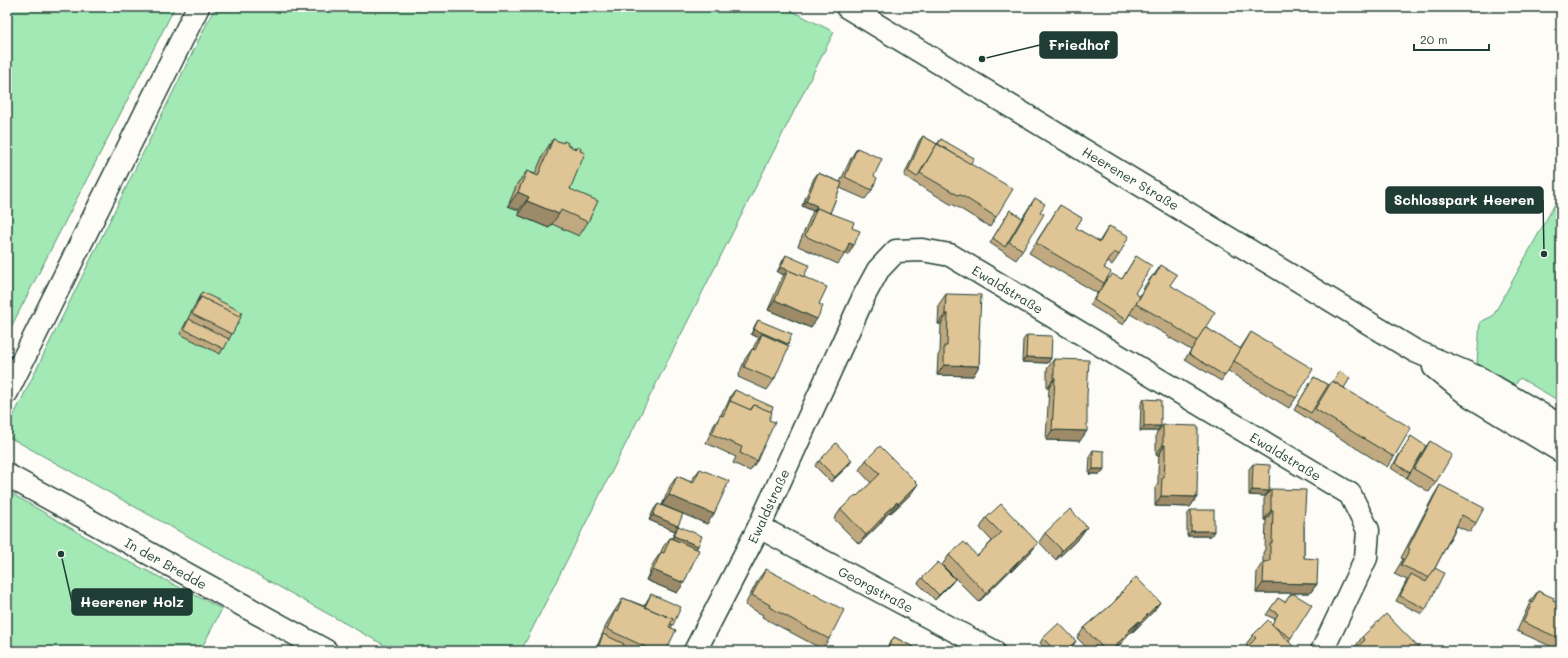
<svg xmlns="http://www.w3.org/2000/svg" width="1568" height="658" viewBox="0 0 1568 658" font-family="Mali,sans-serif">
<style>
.green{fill:#a2e9b6;stroke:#609375}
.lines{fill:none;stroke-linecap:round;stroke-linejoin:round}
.minor-casing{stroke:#1f3d34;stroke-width:25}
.major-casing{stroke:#1f3d34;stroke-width:25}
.minor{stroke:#fdfcf7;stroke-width:22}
.major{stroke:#fdfcf7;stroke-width:22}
.wall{fill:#c0a980;stroke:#1f3d34}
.shaded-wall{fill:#9c8a68;stroke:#1f3d34}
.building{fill:#dfc595;stroke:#1f3d34}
.labels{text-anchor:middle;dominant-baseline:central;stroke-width:4;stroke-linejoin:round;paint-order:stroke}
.street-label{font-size:13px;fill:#1f3d34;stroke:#fdfcf7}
.leader{fill:none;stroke:#1f3d34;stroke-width:1.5}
.callout-dot{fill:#1f3d34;stroke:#fdfcf7;stroke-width:1.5}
.callout{fill:#1f3d34;stroke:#1f3d34;stroke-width:1.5}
.callout-label{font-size:14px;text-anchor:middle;font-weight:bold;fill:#fff}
</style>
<rect width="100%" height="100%" fill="#fdfcf7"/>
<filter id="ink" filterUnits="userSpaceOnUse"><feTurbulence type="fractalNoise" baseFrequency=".025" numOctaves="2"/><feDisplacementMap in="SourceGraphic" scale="8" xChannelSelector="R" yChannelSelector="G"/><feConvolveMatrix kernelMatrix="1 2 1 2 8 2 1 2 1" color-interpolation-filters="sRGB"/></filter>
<g filter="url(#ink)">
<g class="green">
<polygon points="7,7 175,7 7,335"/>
<polygon points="215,7 784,7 834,32 521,651 395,651 7,436 7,429"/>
<polygon points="1561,193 1561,402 1520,378 1515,385 1477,363 1480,322 1493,316"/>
<polygon points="7,491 122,558 222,609 200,651 7,651"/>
</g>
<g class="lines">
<defs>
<g id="minor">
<polyline points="7,392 198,7"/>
<polyline points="7,475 326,651"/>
<polyline points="759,527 993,651"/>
<polyline points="695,651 759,527 865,294 878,270 896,251 922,250 950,255 1350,494 1368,530 1366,558 1322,651"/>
</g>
<g id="major">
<polyline points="847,7 1415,351 1479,378 1561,426"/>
<polyline points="1434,367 1467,394 1561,451"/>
</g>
</defs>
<use href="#minor" class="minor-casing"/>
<use href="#major" class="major-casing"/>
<use href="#minor" class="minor"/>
<use href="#major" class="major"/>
</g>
<g class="wall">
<polygon points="923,136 937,144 941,139 970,164 996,217 990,227 959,208 952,204 952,205 904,176 919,141"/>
<polygon points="553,139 562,143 564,141 567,145 576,149 577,147 570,189 588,222 579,236 552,224 549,228 518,215 519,210 508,206 517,184 527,171 535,174 544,153"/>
<polygon points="857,148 874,176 872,190 865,199 840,188 830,213 852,228 848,255 845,254 838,264 798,246 813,211 802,206 814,178 818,173 840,182 851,158"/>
<polygon points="1035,198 1040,212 1023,250 1016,260 990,243 1010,210 1022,218"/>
<polygon points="1060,205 1076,228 1099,242 1109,226 1119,255 1112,265 1108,262 1104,268 1108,277 1109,278 1122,279 1136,256 1135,293 1139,297 1146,284 1153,275 1154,275 1161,265 1170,285 1205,327 1240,349 1251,332 1296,398 1289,408 1228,371 1221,381 1185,359 1191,350 1167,336 1167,335 1130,314 1123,325 1090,305 1098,292 1097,293 1029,253"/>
<polygon points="786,255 804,277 819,304 811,328 768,310 781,280 784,275 777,272 783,260"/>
<polygon points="202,292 232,334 220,354 180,334 199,297"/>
<polygon points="946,294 979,339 979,366 973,376 937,375 938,356 940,352 941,324 938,324 939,304"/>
<polygon points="758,320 787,345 774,380 767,390 738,377 745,359 752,349 753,349 755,344 759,338 751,334 755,325"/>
<polygon points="1027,335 1051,358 1048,363 1022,362 1023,340"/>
<polygon points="1054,359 1080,441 1046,440 1049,388 1047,388 1047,369"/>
<polygon points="1314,377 1328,385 1332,381 1344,388 1394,457 1387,467 1294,410"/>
<polygon points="735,390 771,412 757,461 750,471 733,463 736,457 706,443 714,425 721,415 723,410 727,405 731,395"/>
<polygon points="1144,399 1161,426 1157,431 1140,431 1141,404"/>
<polygon points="1163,425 1197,497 1190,507 1155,506 1155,488 1158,484 1158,470 1159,455 1156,455 1156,434"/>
<polygon points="1411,436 1410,473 1406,478 1391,468"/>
<polygon points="1430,441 1436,482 1429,492 1407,478 1423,451"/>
<polygon points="1093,450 1104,469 1100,474 1089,474 1090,455"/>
<polygon points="866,460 911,494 891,513 890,512 885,517 879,525 859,544 834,519 841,509 857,496 871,483 859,470"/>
<polygon points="819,461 849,465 831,482 815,466"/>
<polygon points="1253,464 1269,491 1265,496 1249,495 1249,469"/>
<polygon points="700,469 707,524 662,505 670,486 677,476 691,482 693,478"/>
<polygon points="1440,485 1476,523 1470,532 1457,526 1435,568 1426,609 1422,614 1396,601 1407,580 1394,574 1403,559 1401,558 1434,495"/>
<polygon points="1271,489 1304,526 1304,558 1317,584 1310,593 1256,593 1257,571 1263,562 1263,553 1265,549 1266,520 1264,520 1264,499"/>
<polygon points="658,504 678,526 698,546 696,549 677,593 646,580 654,562 661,552 663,547 670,538 672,538 675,531 649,520 654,509"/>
<polygon points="1191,510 1214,531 1211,536 1187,536 1187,515"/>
<polygon points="986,518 1031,552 1012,571 1011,570 979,602 942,565 949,555 977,556 992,541 980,528"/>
<polygon points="1045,533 1080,537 1056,560 1039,542"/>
<polygon points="766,569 829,639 822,649 762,617 763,615 745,605 759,578"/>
<polygon points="922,578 951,584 935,600 918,583"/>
<polygon points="1538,591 1553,600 1561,604 1561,651 1517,631 1531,600"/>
<polygon points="1121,592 1160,602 1153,612 1133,632 1132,631 1126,637 1122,643 1113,651 1090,651 1077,638 1084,628 1111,605 1115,601"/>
<polygon points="651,594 673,625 671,628 666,651 626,651 622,649 621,651 595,651 608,621 623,598 644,606 648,599"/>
<polygon points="1278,598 1291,638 1289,642 1248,647 1246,644 1253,635 1272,624 1275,619 1266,615"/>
<polygon points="894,637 921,651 884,651"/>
<polygon points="1362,637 1422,651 1354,651 1356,648 1355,647"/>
<polygon points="1043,638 1073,646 1067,651 1047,651 1040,643"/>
</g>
<g class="shaded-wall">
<polygon points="518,192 529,197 519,210 508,206"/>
<polygon points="527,201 559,214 549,228 518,215"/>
<polygon points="806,201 817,206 813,211 802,206"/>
<polygon points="849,243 854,245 848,255 843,253"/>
<polygon points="781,267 788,270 784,275 777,272"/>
<polygon points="775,300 817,319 811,328 768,310"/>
<polygon points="945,314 948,314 941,324 938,324"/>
<polygon points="754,329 788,344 785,349 762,334 759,338 751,334"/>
<polygon points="1026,357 1051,358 1048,363 1022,362"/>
<polygon points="944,365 979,366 973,376 937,375"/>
<polygon points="1054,378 1055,378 1049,388 1047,388"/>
<polygon points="1144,426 1161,426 1157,431 1140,431"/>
<polygon points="1052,430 1087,431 1080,441 1046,440"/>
<polygon points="1163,445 1165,445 1159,455 1156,455"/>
<polygon points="852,460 849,465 831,482 835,477"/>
<polygon points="1093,469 1104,469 1100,474 1089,474"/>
<polygon points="918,484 911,494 891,513 898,504"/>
<polygon points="1252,490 1269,491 1265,496 1249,495"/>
<polygon points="669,495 714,514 707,524 662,505"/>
<polygon points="1161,496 1197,497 1190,507 1155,506"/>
<polygon points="897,502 890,512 885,517 879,525 859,544 866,535 884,514"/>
<polygon points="1271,510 1273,510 1266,520 1264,520"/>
<polygon points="653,515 678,526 675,531 649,520"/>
<polygon points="1087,527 1080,537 1056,560 1062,550"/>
<polygon points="1191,531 1214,531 1211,536 1187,536"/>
<polygon points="674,536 698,546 694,551 670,541"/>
<polygon points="1038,543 1031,552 1012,571 1019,561"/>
<polygon points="1018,561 1011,570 979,602 986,593"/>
<polygon points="653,570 684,583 677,593 646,580"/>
<polygon points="955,579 951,584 935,600 939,595"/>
<polygon points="1263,583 1317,584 1310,593 1256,593"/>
<polygon points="1160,602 1153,612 1133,632 1140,622"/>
<polygon points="1139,621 1132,631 1126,637 1122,643 1113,651 1110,651 1127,632"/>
<polygon points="1076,641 1073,646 1067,651 1065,651"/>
</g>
<g class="building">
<polygon points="923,136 937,144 917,177 908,171"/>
<polygon points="553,139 563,143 564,141 568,143 567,145 576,149 577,147 581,148 580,151 585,153 570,189 598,201 588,222 561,210 559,214 527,201 529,197 518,192 527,171 538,176"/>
<polygon points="941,139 974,158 970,164 938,144"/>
<polygon points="937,144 1013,189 996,217 966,198 959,194 958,195 920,173"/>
<polygon points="857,148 882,159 874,176 877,178 872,190 845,177"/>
<polygon points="818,173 842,183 830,213 817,208 814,212 817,206 806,201"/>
<polygon points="1035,198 1045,204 1040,212 1044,214 1023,250 1009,242"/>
<polygon points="1060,205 1082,218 1076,228 1100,242 1109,226 1129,236 1119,255 1114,252 1104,268 1111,272 1104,283 1036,243"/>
<polygon points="817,208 854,222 852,228 860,231 854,245 849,243 845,254 805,236"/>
<polygon points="1010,210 1022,218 1005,247 993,238"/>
<polygon points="786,255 809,265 804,277 781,267"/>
<polygon points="1136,256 1152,266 1135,293 1140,297 1126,320 1094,300 1108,277 1110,278 1112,274 1122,279"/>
<polygon points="1161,265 1177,275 1170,285 1215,312 1197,341 1174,326 1174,325 1136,304 1153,275 1155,276"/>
<polygon points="788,270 827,287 819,304 823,306 817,319 775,300"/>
<polygon points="202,292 242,312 240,317 201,297 197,302"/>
<polygon points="946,294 981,295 979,339 980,339 979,366 944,365 944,346 947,346 948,314 945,314"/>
<polygon points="201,297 241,317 232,334 192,314"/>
<polygon points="189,319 229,339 224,349 184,329"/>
<polygon points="758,320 792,334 788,344 754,329"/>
<polygon points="1205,327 1241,349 1225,376 1189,354"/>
<polygon points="1251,332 1313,369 1296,398 1234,361"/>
<polygon points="762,334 789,346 774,380 744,367 752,349 755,350"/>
<polygon points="1027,335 1052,336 1051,358 1026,357"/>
<polygon points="1054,359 1089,360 1087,396 1087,431 1052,430 1055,378 1054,378"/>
<polygon points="1339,371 1350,378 1344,388 1333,381"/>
<polygon points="1314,377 1328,385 1311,413 1297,405"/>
<polygon points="1332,381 1411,428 1394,457 1315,409"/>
<polygon points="735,390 773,407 771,412 754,405 750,410 730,401"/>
<polygon points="1144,399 1161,400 1161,426 1144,426"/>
<polygon points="730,401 751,410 754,405 772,412 769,420 775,422 757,461 740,453 742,447 712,434 720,415 723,416"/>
<polygon points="1163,425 1198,426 1197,497 1161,496 1162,478 1164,478 1165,460 1165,445 1163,445"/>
<polygon points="1411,436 1426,446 1410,473 1395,463"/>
<polygon points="1430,441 1452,455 1436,482 1414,469"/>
<polygon points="836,443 852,460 835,477 819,461"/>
<polygon points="880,446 918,484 898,504 897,502 884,514 885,515 866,535 841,509 856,495 857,496 880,474 866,460"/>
<polygon points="1093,450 1104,451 1104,469 1093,469"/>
<polygon points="1253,464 1270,465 1269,491 1252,490"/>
<polygon points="700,469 729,481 714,514 669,495 677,476 693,483"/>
<polygon points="1440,485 1484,508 1476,523 1462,515 1430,578 1401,565 1410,549 1408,548"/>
<polygon points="1271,489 1306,490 1304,526 1304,558 1318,559 1317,584 1263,583 1264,562 1270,561 1270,543 1272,543 1273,510 1271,510"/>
<polygon points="658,504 683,514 678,526 653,515"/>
<polygon points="1001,504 1038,543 1019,561 1018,561 986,593 949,555 964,542 977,556 1001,533 986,518"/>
<polygon points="1070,509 1087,527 1062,550 1045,533"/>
<rect x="1191" y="510" width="23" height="21"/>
<polygon points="678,526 702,536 698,546 674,536"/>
<polygon points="670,538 699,550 684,583 653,570 661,552 664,553"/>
<polygon points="938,562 955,579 939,595 922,578"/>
<polygon points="1435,568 1444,573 1426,609 1400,596 1411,574 1426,582"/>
<polygon points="766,569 844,610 829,639 769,607 770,605 752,595"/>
<polygon points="1136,577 1160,602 1140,622 1139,621 1127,632 1128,633 1110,651 1106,651 1084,628 1111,605 1123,593 1121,592"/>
<polygon points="1538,591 1554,598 1553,600 1561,604 1561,639 1523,622"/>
<polygon points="651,594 681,607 673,625 670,624 673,619 645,607"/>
<polygon points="1291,594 1294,594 1312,605 1291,638 1275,627 1272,624 1278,614 1270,609 1278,598 1285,602"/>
<polygon points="623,598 673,619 669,627 676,630 666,651 654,651 607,629 615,611 617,612"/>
<polygon points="1386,614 1422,651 1359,651 1356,648 1365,640 1362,637"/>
<polygon points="1268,620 1296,649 1293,651 1244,651 1256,638 1253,635"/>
<polygon points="1059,623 1076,641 1065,651 1055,651 1043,638"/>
<polygon points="603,634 624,644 621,651 597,651"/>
<polygon points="894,637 921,651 886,651"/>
</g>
</g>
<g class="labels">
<g class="street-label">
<text transform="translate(1131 178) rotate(31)">Heerener Straße</text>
<text transform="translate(1008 289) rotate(31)">Ewaldstraße</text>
<text transform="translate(1286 456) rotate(31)">Ewaldstraße</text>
<text transform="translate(768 506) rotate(-65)">Ewaldstraße</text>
<text transform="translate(166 563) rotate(29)">In der Bredde</text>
<text transform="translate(876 589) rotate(28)">Georgstraße</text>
</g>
</g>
<path class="leader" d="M982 59L1040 45M1544 254L1543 200M61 554L72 602"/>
<g class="callout-dot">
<circle cx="982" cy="59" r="4"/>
<circle cx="1544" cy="254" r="4"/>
<circle cx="61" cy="554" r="4"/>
</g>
<g class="callout">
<rect x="1040" y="32" width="77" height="26" rx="4"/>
<rect x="1386" y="187" width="157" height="26" rx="4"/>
<rect x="72" y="589" width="120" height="26" rx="4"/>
</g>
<g class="callout-label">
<text x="1079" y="50">Friedhof</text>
<text x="1464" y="205">Schlosspark Heeren</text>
<text x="132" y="607">Heerener Holz</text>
</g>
<rect width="1568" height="658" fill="none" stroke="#fdfcf7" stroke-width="24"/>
<rect x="12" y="12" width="1544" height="634" fill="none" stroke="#1f3d34" stroke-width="1.5" filter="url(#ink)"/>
<path d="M1414 44v6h75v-6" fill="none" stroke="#1f3d34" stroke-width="2"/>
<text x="1420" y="44" font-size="12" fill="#1f3d34" stroke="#fdfcf7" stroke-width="3" paint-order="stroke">20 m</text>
</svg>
